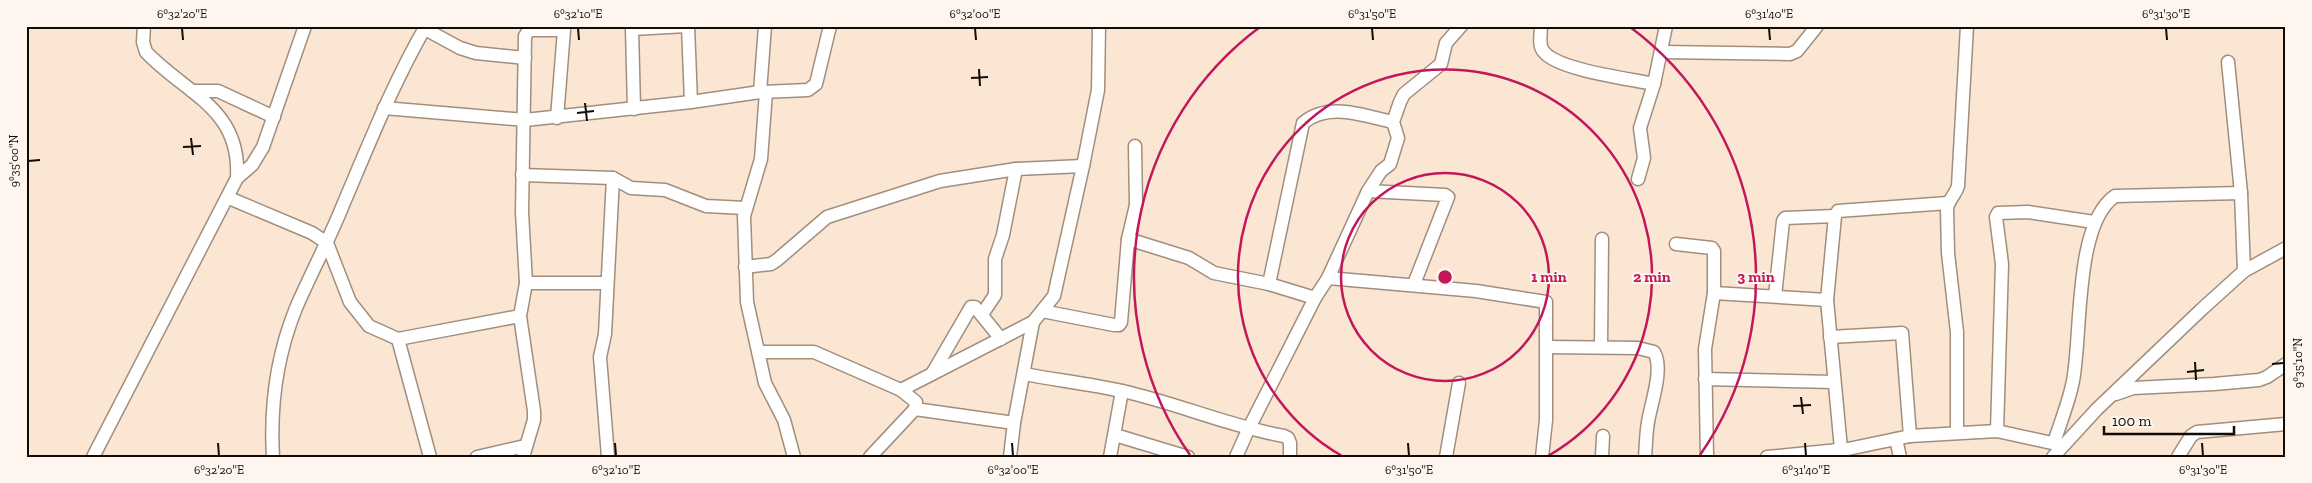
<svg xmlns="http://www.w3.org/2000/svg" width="2312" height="483" viewBox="0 0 2312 483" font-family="'Zilla Slab',serif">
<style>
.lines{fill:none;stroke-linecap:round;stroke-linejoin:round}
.minor-casing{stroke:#a18e7d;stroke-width:15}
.minor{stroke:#fff;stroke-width:12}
.ticks{fill:none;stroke:#120b06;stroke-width:2}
.ring{fill:none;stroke:#c2185b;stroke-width:2.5}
.centre{fill:#c2185b;stroke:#fef6ee;stroke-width:2.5}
.ring-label{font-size:15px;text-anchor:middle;font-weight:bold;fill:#c2185b;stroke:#fef6ee;stroke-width:4;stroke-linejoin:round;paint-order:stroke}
.neatline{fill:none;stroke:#120b06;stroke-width:2}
.ticks-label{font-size:12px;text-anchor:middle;fill:#120b06}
</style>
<rect width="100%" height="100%" fill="#fbe6d4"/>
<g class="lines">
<defs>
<g id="minor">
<polyline points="688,26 691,102"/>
<path d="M1541,26C1541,34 1538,46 1544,52C1558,70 1631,79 1654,84"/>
<polyline points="425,29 460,48 476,53 525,58"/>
<polyline points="1662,52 1790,54 1797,51 1817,26"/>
<polyline points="2228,62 2241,193"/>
<polyline points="192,91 218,91 274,117"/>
<polyline points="760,92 765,26"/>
<polyline points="766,92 761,159 744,216 747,302 765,383 784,420 794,457"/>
<polyline points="384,108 525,120 691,102 760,92 808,90 816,84 830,26"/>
<polyline points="634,109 632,29 687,26"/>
<polyline points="522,175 613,178 631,188 665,190 706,206 745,208"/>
<polyline points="237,178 252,165 263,147 305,26"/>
<polyline points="1638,179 1644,158 1640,128 1654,84 1666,26"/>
<polyline points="1368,191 1445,195 1448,197 1414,284"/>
<polyline points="229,198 312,233 327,243 350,302 369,326 398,339 520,316"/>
<polyline points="1128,239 1189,258 1214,273 1269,284 1315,298"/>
<polyline points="1676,244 1712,248 1714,251 1714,293 1705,349 1707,457"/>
<polyline points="745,267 771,264 777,260 827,217 940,181 1016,169 1083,166"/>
<polyline points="1328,278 1476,291 1546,302 1546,420 1542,457"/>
<polyline points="526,283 606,283"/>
<path d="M1269,284L1303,123C1329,101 1364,116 1393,122"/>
<polyline points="1714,293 1827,300"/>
<polyline points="1775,296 1783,221 1785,218 1835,216"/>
<polyline points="1042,311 1114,325 1119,325 1121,322 1128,239 1136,205 1135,146"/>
<polyline points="983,313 995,295 995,259 1003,235 1016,169"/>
<polyline points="1830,337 1902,333 1910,436"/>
<polyline points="398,339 430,457"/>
<polyline points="1601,346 1602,239"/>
<path d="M1547,347L1638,348L1654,352C1664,369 1651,403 1648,422C1646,433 1646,445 1645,457"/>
<polyline points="760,352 814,352 901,390 916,402 915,409 870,457"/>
<polyline points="932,374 971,307 975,307 1001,339"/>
<path d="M1024,374C1056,380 1090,384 1122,391C1177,403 1228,426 1284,436L1288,438L1290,443V457"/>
<polyline points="1705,379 1834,382"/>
<polyline points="901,390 1033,322"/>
<polyline points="2116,394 2133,388 2214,384 2259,380 2267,377 2286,364"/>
<polyline points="915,409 1014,423"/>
<polyline points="1997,431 2002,264 1996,217 1998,213 2028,212 2094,222"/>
<path d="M1957,433V332L1948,253L1947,209C1948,200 1956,194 1958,186L1967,26"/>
<polyline points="1115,435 1188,457"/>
<polyline points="1896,439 1900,457"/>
<path d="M2054,443C2060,423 2069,402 2073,381C2082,334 2074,224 2115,196L2241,193L2244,271"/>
<polyline points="1841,449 1827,300 1835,216 1838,211 1948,203"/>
<path d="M93,457L237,178C241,108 187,95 146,52L143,42L144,26"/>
<path d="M273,457C270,407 277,355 296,308C311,273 329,240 343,205C369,144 393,83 426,26"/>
<polyline points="477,457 525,446"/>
<polyline points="523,457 534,420 534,411 520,316 526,283 522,212 525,36 529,30 564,30 557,118"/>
<polyline points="608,457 600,357 605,334 613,178"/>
<polyline points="1010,457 1014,423 1033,322 1054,296 1083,166 1098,90 1099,26"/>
<polyline points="1110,457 1122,391"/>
<polyline points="1236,457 1248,430 1315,298 1328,278 1368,191 1381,171 1390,164 1398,138 1393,122 1400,102 1404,94 1441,64 1446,43 1461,26"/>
<polyline points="1446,457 1459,383"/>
<polyline points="1602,457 1603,436"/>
<polyline points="1767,457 1848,449 1910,436 1997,431 2061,445"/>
<polyline points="2053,457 2097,409 2202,309 2244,271 2286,248"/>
<polyline points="2178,457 2191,436 2197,432 2286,424"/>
</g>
</defs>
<use href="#minor" class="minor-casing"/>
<use href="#minor" class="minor"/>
</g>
<path class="ticks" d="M182,28L183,40M578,28L579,40M975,28L976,40M1372,28L1373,40M1769,28L1770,40M2166,28L2167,40M979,69L980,86M971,78L988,77M585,103L587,121M577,113L594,111M191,138L193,155M183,147L201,146M28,161L40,160M2195,362L2196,380M2272,364L2284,363M2187,372L2204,370M1801,397L1803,414M1793,406L1811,405M218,443L219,456M615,443L616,456M1012,443L1013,456M1408,443L1409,456M1805,443L1806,456M2202,443L2203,456"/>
<g class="ring">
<circle cx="1445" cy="277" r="104"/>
<path d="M1342 456A207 207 0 1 1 1548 456"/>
<path d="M1190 455A311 311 0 0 1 1260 27M1630 27A311 311 0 0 1 1700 455"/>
</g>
<circle cx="1445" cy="277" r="8" class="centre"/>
<g class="ring-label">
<text x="1549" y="282">1 min</text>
<text x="1652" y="282">2 min</text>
<text x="1756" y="282">3 min</text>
</g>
<rect width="2312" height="483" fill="none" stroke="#fef6ee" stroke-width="55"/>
<path d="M2104 426v8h130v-8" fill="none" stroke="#120b06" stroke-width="2.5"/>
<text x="2112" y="426" font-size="15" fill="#120b06" stroke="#fef6ee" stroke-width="4" paint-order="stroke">100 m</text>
<rect x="28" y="28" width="2256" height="428" class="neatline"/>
<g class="ticks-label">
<text x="182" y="18">6°32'20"E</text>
<text x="578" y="18">6°32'10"E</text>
<text x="975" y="18">6°32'00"E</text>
<text x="1372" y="18">6°31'50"E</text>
<text x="1769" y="18">6°31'40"E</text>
<text x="2166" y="18">6°31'30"E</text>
<text transform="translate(14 161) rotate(-90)" y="4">9°35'00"N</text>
<text transform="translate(2298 363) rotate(-90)" y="4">9°35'10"N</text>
<text x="219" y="474">6°32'20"E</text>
<text x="616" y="474">6°32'10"E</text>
<text x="1013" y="474">6°32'00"E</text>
<text x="1409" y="474">6°31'50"E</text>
<text x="1806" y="474">6°31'40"E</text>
<text x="2203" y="474">6°31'30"E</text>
</g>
</svg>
